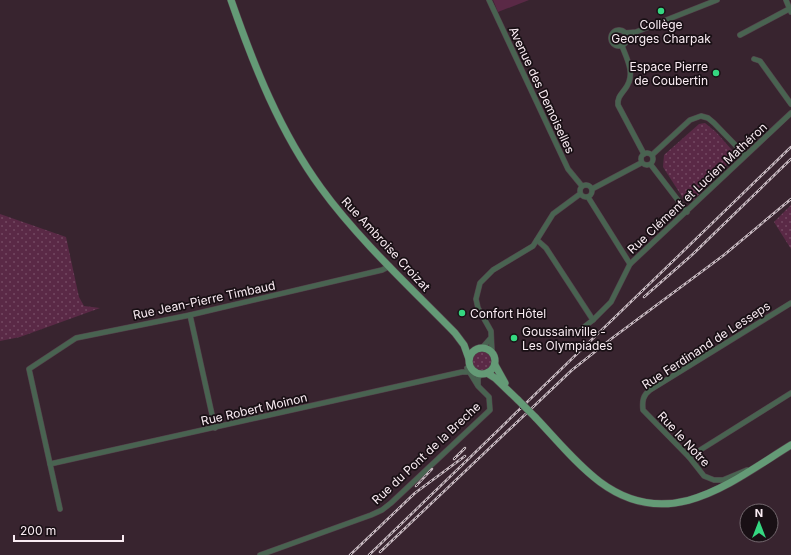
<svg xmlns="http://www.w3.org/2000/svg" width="791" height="555" viewBox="0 0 791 555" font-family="Inter,sans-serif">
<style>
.grass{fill:url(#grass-dots)}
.park{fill:#5a2946}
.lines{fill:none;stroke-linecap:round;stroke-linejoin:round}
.minor-casing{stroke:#53404a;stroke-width:6}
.major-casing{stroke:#53404a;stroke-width:8}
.minor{stroke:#496351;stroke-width:5}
.major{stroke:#649a76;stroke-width:7}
.rail-casing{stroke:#c9bac2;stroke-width:2.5}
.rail{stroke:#191015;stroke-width:1;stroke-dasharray:3;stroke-linecap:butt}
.major-bridge-casing{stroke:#53404a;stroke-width:8;stroke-linecap:butt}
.major-bridge{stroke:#649a76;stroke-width:7}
.poi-dot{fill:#35d881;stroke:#191015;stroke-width:1.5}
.labels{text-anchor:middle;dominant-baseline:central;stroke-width:3.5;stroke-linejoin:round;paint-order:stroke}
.poi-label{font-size:12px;fill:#faecf3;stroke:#191015;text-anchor:start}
.street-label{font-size:12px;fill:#faecf3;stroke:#191015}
</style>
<defs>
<pattern id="grass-dots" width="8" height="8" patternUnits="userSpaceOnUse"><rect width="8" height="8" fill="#5a2946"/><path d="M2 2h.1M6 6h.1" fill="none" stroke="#734861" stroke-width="1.8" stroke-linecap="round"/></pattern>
</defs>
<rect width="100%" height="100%" fill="#38242f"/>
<g class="grass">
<polygon points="705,123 716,132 732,150 731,160 694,200 683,198 663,167 664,155 699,124"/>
<polygon points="791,205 791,249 774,222"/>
<polygon points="0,214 66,237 79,297 84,306 100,308 20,337 0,341"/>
<circle cx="482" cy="361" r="11"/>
</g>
<polygon class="park" points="493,0 529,0 498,12"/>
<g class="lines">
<defs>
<g id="minor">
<polyline points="489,0 568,169 582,186"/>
<polyline points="786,0 791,12"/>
<circle cx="619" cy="38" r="8"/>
<polyline points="625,33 636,32 717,0"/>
<polyline points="740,35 789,9"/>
<path d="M622,46C627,59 635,73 627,86C623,93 617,96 618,105L644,154"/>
<polyline points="754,59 760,61 791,104"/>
<circle cx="647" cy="159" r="6"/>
<polyline points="652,155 690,120 701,116 708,118 714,123 745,155"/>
<polyline points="651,165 687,212"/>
<circle cx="586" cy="191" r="6"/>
<polyline points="592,189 641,163"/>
<polyline points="588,197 630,264"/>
<polyline points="537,240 546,248 593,320"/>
<polyline points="190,315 215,428"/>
<polyline points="575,334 593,320 611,302 630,264 791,113"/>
<polyline points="482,348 490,339"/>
<polyline points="492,352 491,331 478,308 476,299 480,283 493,270 533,246 553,214 580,194"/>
<polyline points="478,385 478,378 481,374"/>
<polyline points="689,457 791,393"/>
<polyline points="50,464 462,372 476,372"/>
<path d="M747,470L723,480H714L704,476L689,457L643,410C642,401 643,395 650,390L791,303"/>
<polyline points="60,509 29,369 76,338 190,315 382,270 390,266"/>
<polyline points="260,555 371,515 382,510 391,503 490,410 489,397 478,386 467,368"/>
</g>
<g id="major">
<path d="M231,0C254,66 280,132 321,188C358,239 411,288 455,333L464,345L469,359"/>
<circle cx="482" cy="361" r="13"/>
<polyline points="495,365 505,383"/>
<polyline points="487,373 495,378 518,400"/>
<path d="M535,417C556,439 576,464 600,482C670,534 731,482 791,445"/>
</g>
</defs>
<use href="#minor" class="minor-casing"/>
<use href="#major" class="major-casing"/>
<use href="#minor" class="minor"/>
<use href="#major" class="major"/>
<defs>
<g id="rail">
<polyline points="644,297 693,254 791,159"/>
<polyline points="454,459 465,448"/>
<polyline points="416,486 432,469"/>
<polyline points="380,552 572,370 611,339 724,255 791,199"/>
<polyline points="350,555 415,493 465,456"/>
<polyline points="369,555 791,147"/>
</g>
</defs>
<use href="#rail" class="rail-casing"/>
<use href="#rail" class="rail"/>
<defs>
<polyline id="major-bridge" points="518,400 535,417"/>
</defs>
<use href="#major-bridge" class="major-bridge-casing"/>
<use href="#major-bridge" class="major-bridge"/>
</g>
<g class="poi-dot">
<circle cx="661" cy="11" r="4"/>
<circle cx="716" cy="73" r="4"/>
<circle cx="462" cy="313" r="4"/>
<circle cx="514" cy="338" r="4"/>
</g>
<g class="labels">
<g class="poi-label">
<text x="661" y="24" text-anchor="middle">Collège<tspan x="661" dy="14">Georges Charpak</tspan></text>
<text x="708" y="66" text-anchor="end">Espace Pierre<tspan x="708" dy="14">de Coubertin</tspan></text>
<text x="470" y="313">Confort Hôtel</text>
<text x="522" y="331">Goussainville -<tspan x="522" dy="14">Les Olympiades</tspan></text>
</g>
<g class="street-label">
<text transform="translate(542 90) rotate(65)">Avenue des Demoiselles</text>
<text transform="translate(697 188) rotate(-43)">Rue Clément et Lucien Mathéron</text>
<text transform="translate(386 244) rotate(47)">Rue Ambroise Croizat</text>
<text transform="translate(204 300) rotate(-12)">Rue Jean-Pierre Timbaud</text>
<text transform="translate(706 345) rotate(-33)">Rue Ferdinand de Lesseps</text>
<text transform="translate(254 409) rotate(-13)">Rue Robert Moinon</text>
<text transform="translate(684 439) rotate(47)">Rue le Notre</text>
<text transform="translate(426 453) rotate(-43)">Rue du Pont de la Breche</text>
</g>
</g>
<g transform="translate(759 523)"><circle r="19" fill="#191015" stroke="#73686e"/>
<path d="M0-3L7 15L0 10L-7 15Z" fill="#35d881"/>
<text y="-6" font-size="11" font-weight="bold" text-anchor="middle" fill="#faecf3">N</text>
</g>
<path d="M14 535v6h109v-6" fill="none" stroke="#faecf3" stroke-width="2"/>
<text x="20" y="535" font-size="12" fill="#faecf3" stroke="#191015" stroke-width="3" paint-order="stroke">200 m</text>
</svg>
